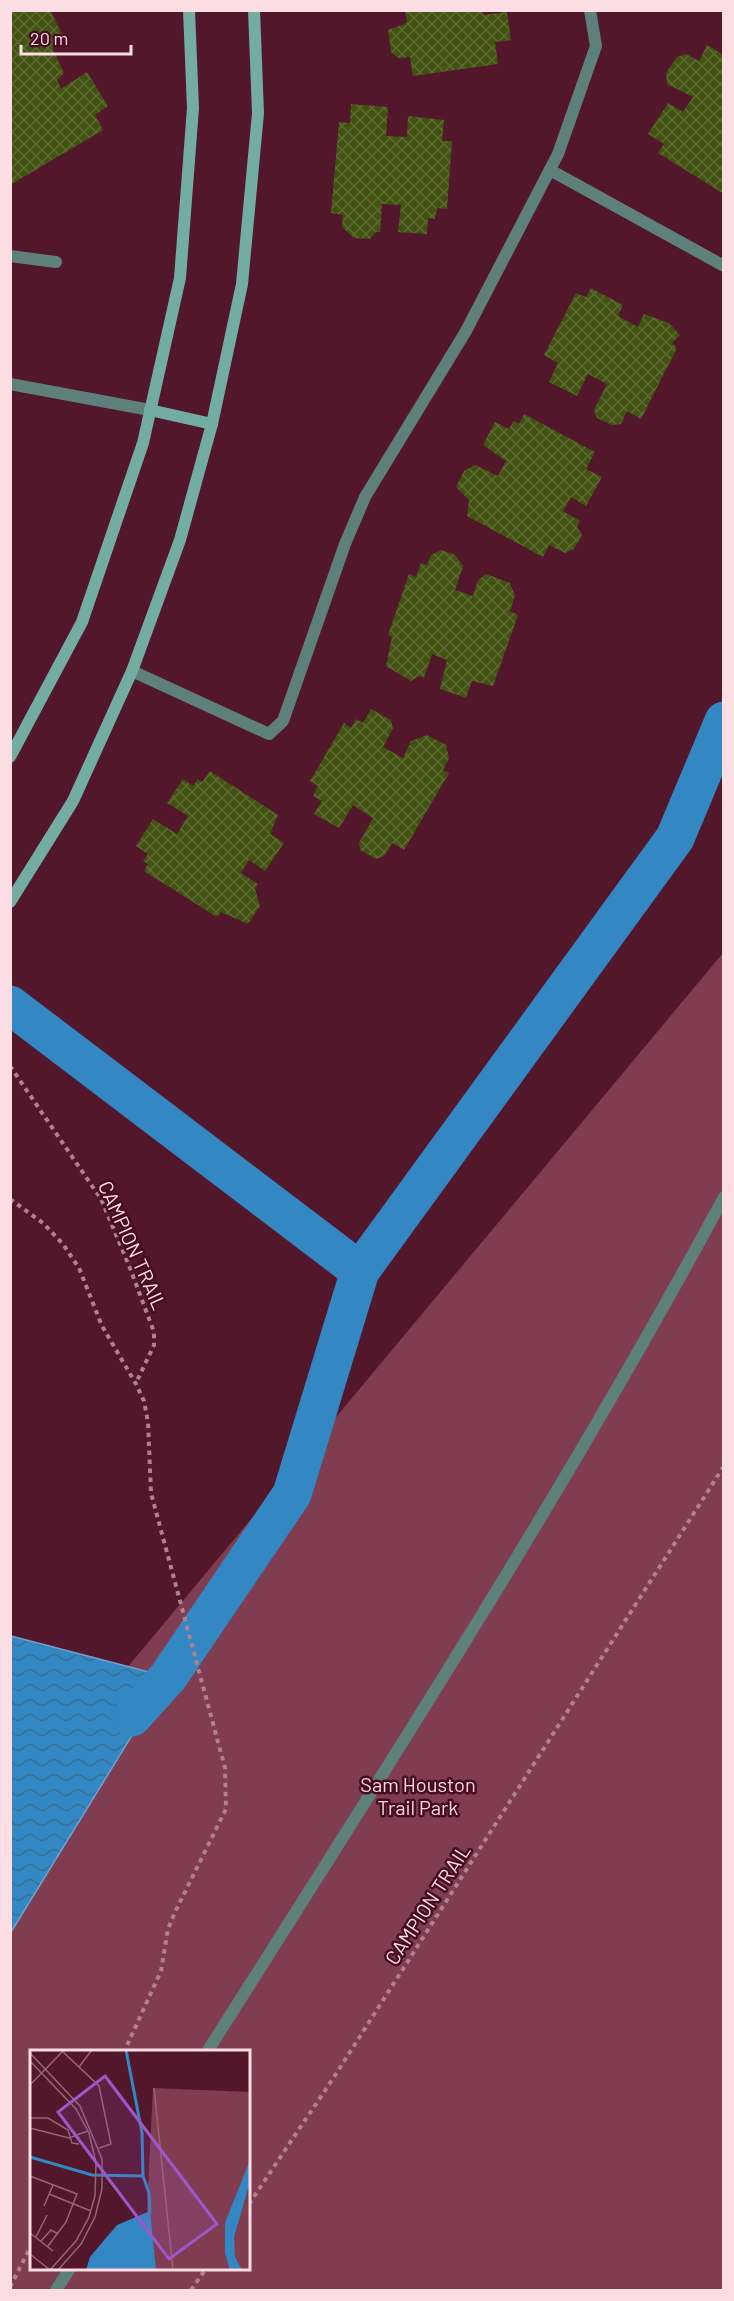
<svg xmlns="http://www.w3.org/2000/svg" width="734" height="2301" viewBox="0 0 734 2301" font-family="Barlow,sans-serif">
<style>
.green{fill:#803c50;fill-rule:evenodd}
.water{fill:url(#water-waves);stroke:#70a1cc;stroke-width:1.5}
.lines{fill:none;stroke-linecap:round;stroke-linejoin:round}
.canal{stroke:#3387c2;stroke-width:39}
.building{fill:url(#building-cross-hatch)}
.path{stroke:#af828f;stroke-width:4;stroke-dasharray:4.5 4.5;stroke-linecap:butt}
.service{stroke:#5d807a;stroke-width:12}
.secondary{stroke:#73aca3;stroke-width:12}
.labels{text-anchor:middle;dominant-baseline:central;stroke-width:5;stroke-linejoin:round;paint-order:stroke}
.street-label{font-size:20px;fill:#fddde4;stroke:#470c22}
.park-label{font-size:20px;fill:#f7d7de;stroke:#470c22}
.inset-river{fill:none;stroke:#3387c2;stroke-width:3}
.inset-road{fill:none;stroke:#976675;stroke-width:1.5}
.view{fill:#9c58c8;fill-opacity:0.15;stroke:#9c58c8;stroke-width:3}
.inset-edge{fill:none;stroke:#fddde4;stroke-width:3}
</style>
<defs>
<pattern id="water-waves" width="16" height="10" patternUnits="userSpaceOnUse" patternTransform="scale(1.5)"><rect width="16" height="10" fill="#3387c2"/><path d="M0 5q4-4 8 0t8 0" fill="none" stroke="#3c6f96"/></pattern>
<pattern id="building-cross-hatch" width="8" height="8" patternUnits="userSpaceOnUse" patternTransform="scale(1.5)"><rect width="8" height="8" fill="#415211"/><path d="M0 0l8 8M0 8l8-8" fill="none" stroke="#5d6a34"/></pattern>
</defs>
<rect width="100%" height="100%" fill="#53172b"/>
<path class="green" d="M723,953V2290H11V1807ZM32,2052H249V2270H32Z"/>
<polygon class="water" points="11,1636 168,1677 11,1932 10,1636"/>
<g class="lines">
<g class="canal">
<polyline points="10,1005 360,1271"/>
<polyline points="132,1717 168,1677 292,1494 360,1271 675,838 724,721"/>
</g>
</g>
<g class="building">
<polygon points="10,10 50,10 62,34 55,37 53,50 64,73 57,80 61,89 87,72 108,106 95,115 103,130 10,185"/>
<polygon points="405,10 482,10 483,15 507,12 511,40 495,42 498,64 413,76 410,57 398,58 391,52 388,30 407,23"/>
<polygon points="707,45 724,55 724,194 658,153 664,144 648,134 668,103 683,112 693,97 667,84 666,73 677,57 686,54 699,61"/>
<polygon points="351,104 388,107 386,136 407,137 408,116 444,120 442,141 452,141 447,209 437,208 435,219 428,218 427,234 398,232 401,205 382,204 380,232 376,232 370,239 354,238 342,227 343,215 331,213 339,122 350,123"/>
<polygon points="591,288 623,305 618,316 638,327 644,314 669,323 680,335 672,343 677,348 641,419 627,411 621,424 612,425 597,418 594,410 607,384 588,374 577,396 549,382 558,363 544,355 576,293 586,297"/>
<polygon points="524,414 595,452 586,469 602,477 586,506 571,497 563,511 580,521 577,527 582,535 574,549 565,553 549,545 543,557 467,516 469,500 456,487 464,471 475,465 498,476 506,461 483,445 495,422 509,429 514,421 519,424"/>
<polygon points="441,550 455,555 463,566 455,590 473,596 478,580 486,574 510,583 515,595 510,611 518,615 493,686 472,681 466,698 440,689 447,660 432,654 424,678 419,676 411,681 386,666 392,637 388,635 409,574 416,577 421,563 427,565 431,555"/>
<polygon points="371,709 391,720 393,728 383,747 403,758 411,741 427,735 446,745 449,758 443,770 449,773 404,850 392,843 384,856 376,859 360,850 359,843 373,818 353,805 339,828 314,814 322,801 313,796 318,786 310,781 344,723 351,728 356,719 363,723"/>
<polygon points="210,771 278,815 270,834 284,843 265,871 249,860 241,873 258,884 255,889 260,906 248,924 221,912 217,917 144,871 148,864 143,861 148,854 136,846 153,819 177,834 188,816 167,803 183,779 193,786 198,779 202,782"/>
</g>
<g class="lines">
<g class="path">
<polyline points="10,1066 101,1199 130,1268 154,1332 154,1345 136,1383"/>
<polyline points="10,1199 43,1223 63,1244 79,1268 102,1326 136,1384 144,1401 148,1422 151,1493 225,1768 226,1809 175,1912 168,1929 161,1971 124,2052"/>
<polyline points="249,2204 334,2077 724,1466"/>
<polyline points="10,2287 32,2244"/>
<polyline points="191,2290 205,2270"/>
</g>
<g class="service">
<polyline points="550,170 724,266"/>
<polyline points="10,256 56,262"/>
<polyline points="10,384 150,410"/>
<polyline points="132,671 269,734 283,721 345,544 365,497 466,331 558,154 596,46 590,10"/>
<path d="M207,2052C385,1771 566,1490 724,1197"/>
<polyline points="56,2290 69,2270"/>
</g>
<g class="secondary">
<polyline points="150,410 212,424"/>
<polyline points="10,757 82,622 143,443 180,278 193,108 189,10"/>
<polyline points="10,902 73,801 132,671 180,540 212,424 242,284 258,113 254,10"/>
</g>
</g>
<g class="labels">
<g class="street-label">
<text transform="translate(133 1245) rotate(66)">CAMPION TRAIL</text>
<text transform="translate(427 1904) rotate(-57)">CAMPION TRAIL</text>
</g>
<g class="park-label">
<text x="418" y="1784">Sam Houston<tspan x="418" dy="23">Trail Park</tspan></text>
</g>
</g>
<g transform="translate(30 2050)">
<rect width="220" height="220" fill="#53172b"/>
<path d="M123,38L220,42V220H114Z" fill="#803c50"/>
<path d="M220,110V132L204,187L205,207L212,220H200L195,203V173ZM120,161L126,220H56L60,207L87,175Z" fill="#3387c2"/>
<path class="inset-river" d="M96,0L112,83L113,126L119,143L120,164M0,107L62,125L112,126"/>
<path class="inset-road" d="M31,0L69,36L81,94L69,98M0,3L50,56L72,109V139L65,167L51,194L28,220M0,11L46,59L59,83L66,113L65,146L59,167L46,191L20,220M49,17L62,0M0,35L33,1M124,38L143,220M0,68H18L38,80L42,93L49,94M0,78L39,88L58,81M0,126L47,144L36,172L18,196M19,144L61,161M14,156L23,135M0,183L23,201M6,187L17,165M11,191L21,180L28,184M0,204L20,220"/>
<path class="view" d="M75,26L187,174L139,209L28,62Z"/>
<rect width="220" height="220" class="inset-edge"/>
</g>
<rect width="734" height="2301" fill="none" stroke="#fddde4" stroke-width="24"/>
<path d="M21 45v9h110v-9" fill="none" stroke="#fddde4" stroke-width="3"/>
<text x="30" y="45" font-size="18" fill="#fddde4" stroke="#470c22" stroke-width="4.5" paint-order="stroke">20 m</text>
</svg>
